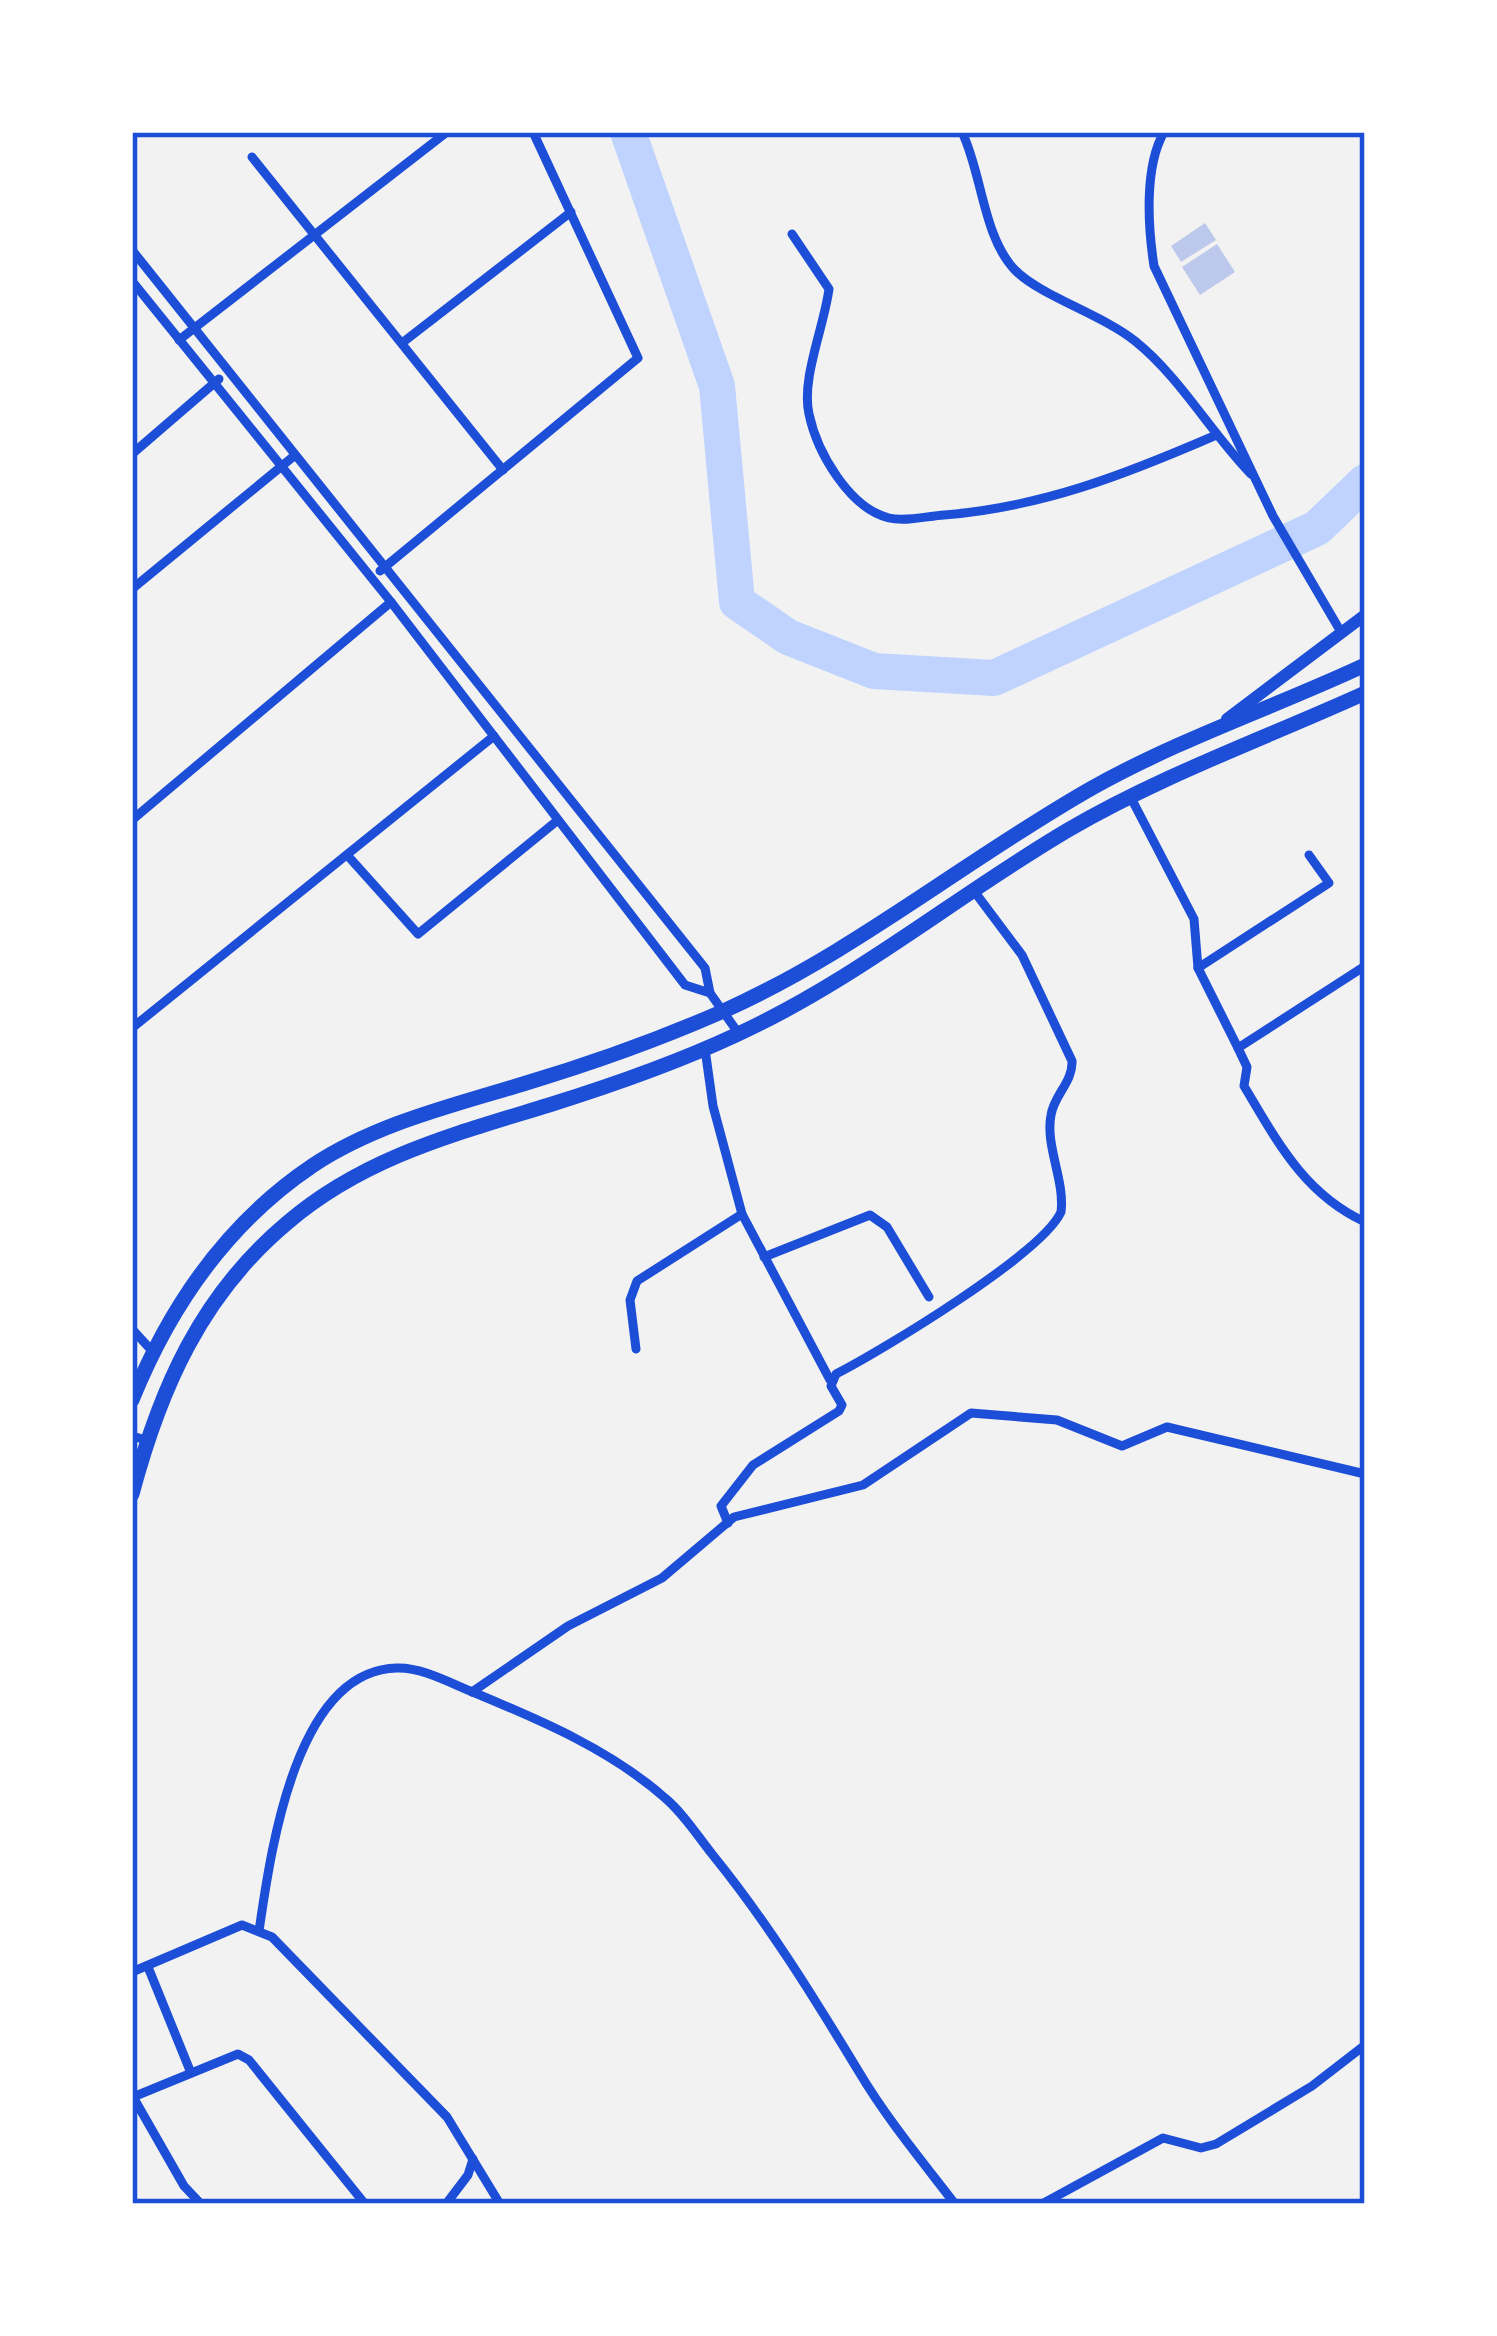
<svg xmlns="http://www.w3.org/2000/svg" width="1497" height="2336" viewBox="0 0 1497 2336" font-family="Inter,sans-serif">
<style>
.lines{fill:none;stroke-linecap:round;stroke-linejoin:round}
.river{stroke:#bfd3fe;stroke-width:36}
.building{fill:#bdc9ec}
.minor{stroke:#1d4ed8;stroke-width:9}
.tertiary{stroke:#1d4ed8;stroke-width:12}
.trunk{stroke:#1d4ed8;stroke-width:15}
.neatline{fill:none;stroke:#1d4ed8;stroke-width:4.5}
</style>
<rect width="100%" height="100%" fill="#f2f2f2"/>
<g class="lines">
<polyline class="river" points="628,132 717,386 737,602 788,637 874,671 994,678 1317,528 1365,482"/>
</g>
<g class="building">
<polygon points="1205,223 1216,240 1181,262 1171,246"/>
<polygon points="1217,244 1235,272 1200,295 1182,267"/>
</g>
<g class="lines">
<g class="minor">
<path d="M962,132C982,173 983,237 1015,270C1039,295 1103,315 1135,341C1180,377 1211,433 1251,474"/>
<path d="M1164,132C1144,167 1148,227 1154,266L1273,516L1341,632"/>
<polyline points="252,157 503,470"/>
<path d="M792,234L829,289C824,327 801,379 809,414C817,452 849,508 889,518C905,522 928,516 944,515C1042,507 1124,475 1214,436"/>
<polyline points="132,250 705,968 710,993 739,1034"/>
<polyline points="132,281 391,602 685,985 710,993"/>
<polyline points="179,340 447,132"/>
<polyline points="402,343 571,212"/>
<polyline points="132,454 219,379"/>
<polyline points="380,571 638,358 533,132"/>
<polyline points="132,589 294,456"/>
<polyline points="1130,796 1194,919 1198,968 1238,1048"/>
<polyline points="132,820 391,602"/>
<polyline points="348,856 418,934 558,820"/>
<path d="M1365,966L1238,1048L1247,1067L1244,1086C1277,1141 1304,1194 1365,1222"/>
<polyline points="1198,968 1329,883 1309,855"/>
<polyline points="132,1028 494,736"/>
<polyline points="705,1049 713,1106 742,1214 830,1380"/>
<polyline points="764,1257 870,1215 887,1227 929,1297"/>
<polyline points="132,1329 153,1352"/>
<polyline points="636,1349 630,1300 637,1281 742,1214"/>
<polyline points="132,1436 146,1440"/>
<path d="M728,1523L721,1506L753,1465L839,1411L842,1405L831,1386L836,1374C881,1351 1042,1254 1061,1212C1065,1180 1045,1146 1051,1115C1054,1095 1073,1082 1072,1061L1022,955L974,891"/>
<polyline points="472,1692 568,1626 662,1578 734,1517 863,1485 971,1413 1057,1420 1122,1446 1167,1427 1365,1474"/>
<path d="M259,1931C270,1857 294,1670 397,1668C422,1667 452,1684 475,1693C540,1720 611,1750 665,1798C683,1813 697,1835 712,1854C768,1923 813,1996 859,2072C887,2119 922,2161 955,2204"/>
<polyline points="148,1967 191,2073"/>
<polyline points="132,1972 242,1925 272,1937 447,2117 500,2204"/>
<polyline points="132,2095 184,2186 201,2204"/>
<polyline points="133,2097 238,2054 249,2060 365,2204"/>
<polyline points="446,2204 468,2175 473,2159"/>
<polyline points="1042,2204 1163,2138 1201,2148 1216,2144 1312,2086 1365,2045"/>
</g>
<polyline class="tertiary" points="1227,719 1365,615"/>
<g class="trunk">
<path d="M132,1400C170,1306 226,1224 312,1166C375,1124 451,1106 523,1084C590,1064 655,1041 719,1013C853,954 965,860 1092,788C1179,739 1275,707 1365,665"/>
<path d="M132,1494C160,1389 201,1295 287,1223C364,1157 455,1134 549,1105C613,1085 676,1063 736,1035C856,980 956,896 1068,830C1162,775 1266,738 1365,693"/>
</g>
</g>
<rect width="1497" height="2336" fill="none" stroke="#ffffff" stroke-width="270"/>
<rect x="135" y="135" width="1227" height="2066" class="neatline"/>
</svg>
